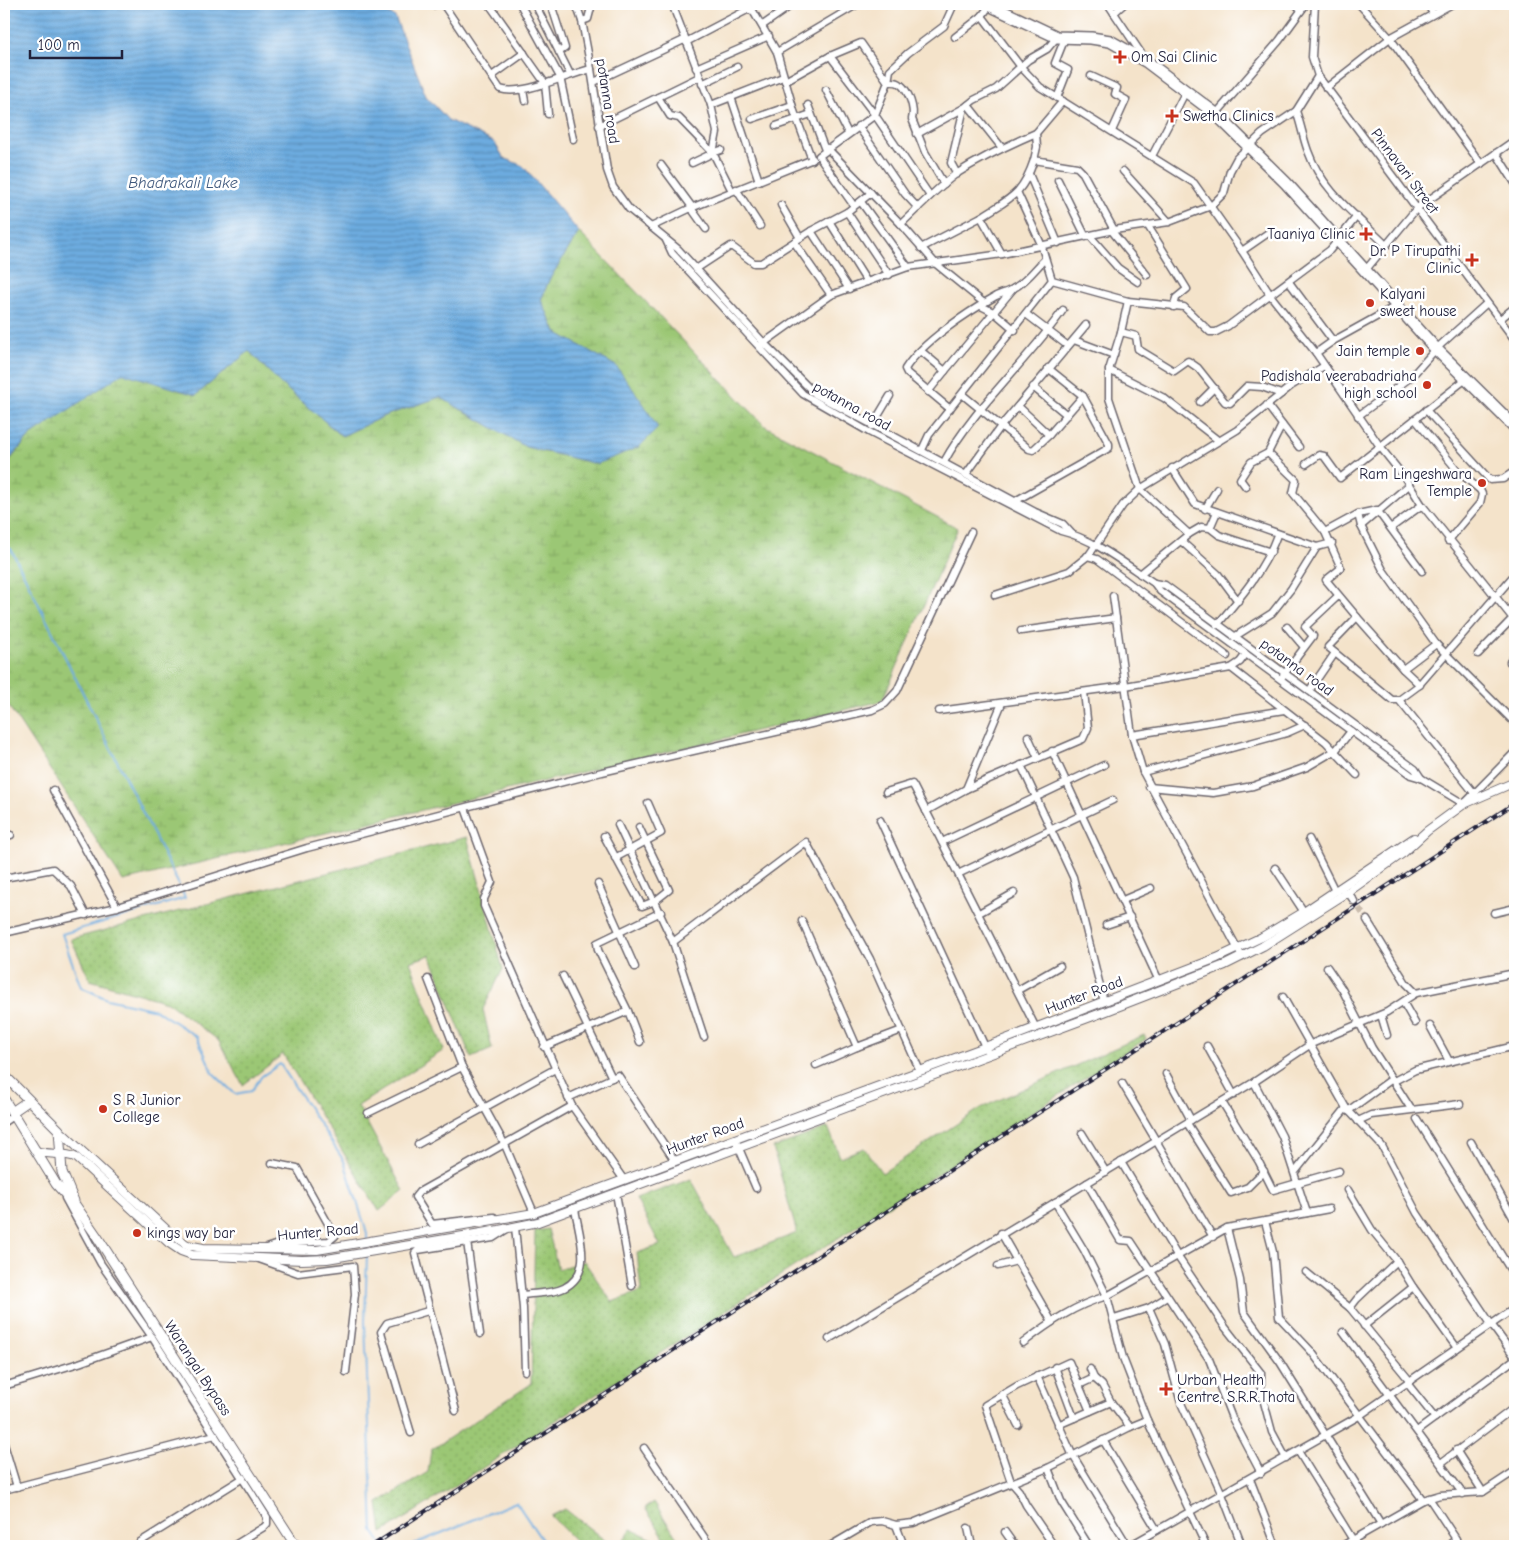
<svg xmlns="http://www.w3.org/2000/svg" width="1519" height="1550" viewBox="0 0 1519 1550" font-family="'Comic Neue',sans-serif">
<style>
.grass{fill:url(#grass-dots);stroke:#5e7458}
.wetland{fill:url(#wetland-marsh);stroke:#5e7458}
.water{fill:url(#water-rules);stroke:#48678e}
.lines{fill:none;stroke-linecap:round;stroke-linejoin:round}
.stream{stroke:#6dace0;stroke-width:2}
.minor-tunnel{stroke:#cabcad;stroke-width:6;stroke-dasharray:6 3;stroke-linecap:butt}
.minor-casing{stroke:#6c666d;stroke-width:9}
.tertiary-casing{stroke:#6c666d;stroke-width:10}
.secondary-casing{stroke:#6c666d;stroke-width:11}
.trunk-casing{stroke:#6c666d;stroke-width:14}
.minor{stroke:#fff;stroke-width:6}
.tertiary{stroke:#fff;stroke-width:8}
.secondary{stroke:#fff;stroke-width:9}
.trunk{stroke:#fff;stroke-width:11}
.rail-casing{stroke:#22223b;stroke-width:4}
.rail{stroke:#fff;stroke-width:2;stroke-dasharray:5.5;stroke-linecap:butt}
.poi-dot{fill:#c8321e;stroke:#fff;stroke-width:2}
.labels{text-anchor:middle;dominant-baseline:central;stroke-width:5;stroke-linejoin:round;paint-order:stroke}
.poi-label{font-size:15px;fill:#22223b;stroke:#fff;text-anchor:start}
.street-label{font-size:15px;fill:#22223b;stroke:#fff}
.water-label{font-size:16px;font-style:italic;fill:#40597d;stroke:#fff}
</style>
<defs>
<pattern id="grass-dots" width="8" height="8" patternUnits="userSpaceOnUse" patternTransform="scale(1.25)"><rect width="8" height="8" fill="#9bc774"/><path d="M2 2h.1M6 6h.1" fill="none" stroke="#85ab65" stroke-width="1.8" stroke-linecap="round"/></pattern>
<pattern id="wetland-marsh" width="20" height="14" patternUnits="userSpaceOnUse" patternTransform="scale(1.25)"><rect width="20" height="14" fill="#9bc774"/><path d="M1 5h8M5 5V1M11 12h8M15 12V8" fill="none" stroke="#85ab65"/></pattern>
<pattern id="water-rules" width="6" height="5" patternUnits="userSpaceOnUse" patternTransform="scale(1.25)"><rect width="6" height="5" fill="#6dace0"/><path d="M0 2.5h6" fill="none" stroke="#598cb7"/></pattern>
</defs>
<rect width="100%" height="100%" fill="#fff"/>
<filter id="ink" filterUnits="userSpaceOnUse"><feTurbulence type="fractalNoise" baseFrequency=".02" numOctaves="2"/><feDisplacementMap in="SourceGraphic" scale="10" xChannelSelector="R" yChannelSelector="G"/><feConvolveMatrix kernelMatrix="1 2 1 2 8 2 1 2 1" color-interpolation-filters="sRGB"/></filter>
<filter id="wash" filterUnits="userSpaceOnUse"><feTurbulence type="fractalNoise" baseFrequency=".0096" numOctaves="4" result="noise"/><feDisplacementMap in="SourceGraphic" scale="20" xChannelSelector="R" yChannelSelector="G"/><feGaussianBlur stdDeviation="1.12" result="paint"/><feColorMatrix in="noise" values="0 0 0 0 0 0 0 0 0 0 0 0 0 0 0 0 0 1.4 0 .05"/><feComposite in="paint" operator="in"/></filter>
<g filter="url(#wash)">
<rect width="100%" height="100%" fill="#f4e3ca"/>
<g class="grass">
<polygon points="467,837 503,969 483,1009 492,1049 471,1058 430,955 410,962 444,1050 358,1106 404,1191 379,1211 283,1054 243,1085 218,1040 167,1002 90,980 71,939"/>
<polygon points="1144,1035 1146,1039 382,1533 378,1503 428,1472 431,1450 531,1384 535,1231 548,1229 558,1269 584,1261 612,1302 641,1291 637,1253 660,1245 636,1199 691,1179 734,1257 797,1233 773,1148 828,1127 840,1157 864,1148 882,1173 981,1108"/>
<polygon points="654,1502 682,1546 670,1546 645,1508"/>
<polygon points="565,1509 612,1546 580,1546 551,1516"/>
<polygon points="631,1529 668,1546 620,1546"/>
</g>
<polygon class="wetland" points="579,232 765,426 958,528 882,701 123,881 4,699 4,458 11,459 30,436 123,372 196,395 249,351 280,383 342,436 384,416 440,397 526,447 597,464 616,366 556,332 541,300 549,280"/>
<polygon class="water" points="4,4 369,4 395,17 426,96 448,120 494,142 504,158 523,166 579,232 549,280 541,300 556,332 616,366 643,403 658,428 639,447 597,464 526,447 440,397 384,416 342,436 280,383 249,351 196,395 123,373 30,436 10,459 4,458"/>
<g class="lines">
<g class="stream">
<polyline points="4,545 11,549 179,885"/>
<polyline points="181,889 185,898 62,934 81,987 107,999 156,1010 197,1037 213,1073 235,1094 251,1091 262,1076 280,1064 344,1161 367,1233 367,1240"/>
<polyline points="367,1254 365,1322 373,1531 383,1546"/>
<polyline points="410,1546 516,1502 546,1546"/>
</g>
</g>
</g>
<g filter="url(#ink)">
<g class="lines">
<polyline class="minor-tunnel" points="1354,901 1367,920"/>
<defs>
<g id="minor">
<path d="M443,4L500,89C523,96 566,75 591,69"/>
<polyline points="489,4 545,83 548,114"/>
<polyline points="520,4 560,77 573,139"/>
<polyline points="535,4 570,74"/>
<polyline points="551,4 565,48 559,52"/>
<polyline points="576,4 582,21 591,69 607,170 613,187 629,209 678,249 764,343 815,394 1035,512 1063,524 1072,534"/>
<polyline points="672,4 711,105 717,132 713,153 732,191"/>
<polyline points="1108,4 1145,59"/>
<polyline points="1296,4 1301,10"/>
<polyline points="1315,4 1312,57 1318,76 1515,340"/>
<polyline points="1359,4 1390,38 1481,164"/>
<polyline points="1427,4 1433,13"/>
<polyline points="433,5 438,4"/>
<polyline points="1114,13 1124,4"/>
<polyline points="982,16 1021,67 1040,87 1194,183 1242,251 1271,296 1316,353 1381,448 1405,478 1422,505 1515,621"/>
<polyline points="582,21 588,19 592,4"/>
<polyline points="763,25 793,4"/>
<polyline points="955,37 982,16 990,5"/>
<polyline points="686,42 747,10 753,11 777,52 794,111 812,160"/>
<polyline points="777,52 858,4"/>
<polyline points="830,56 875,115 930,196"/>
<polyline points="696,68 769,36"/>
<polyline points="492,76 524,53"/>
<polyline points="1091,76 1117,88 1115,94 1126,100 1112,131"/>
<path d="M1318,76L1296,111C1301,124 1303,138 1308,151C1322,191 1357,216 1386,245"/>
<path d="M785,81L830,56L861,43L888,82C892,82 897,81 900,84C909,91 915,109 912,119L925,152L944,184"/>
<polyline points="594,82 684,40"/>
<polyline points="702,84 737,67"/>
<polyline points="1326,88 1390,38 1452,4"/>
<polyline points="523,90 525,101"/>
<polyline points="826,90 848,133"/>
<polyline points="658,97 670,116 679,118 713,153 721,150"/>
<polyline points="731,97 759,181"/>
<polyline points="1057,98 1068,70 1055,63 1065,38"/>
<polyline points="711,105 783,77"/>
<polyline points="808,105 825,150"/>
<polyline points="968,105 1002,148"/>
<polyline points="1216,114 1279,41 1306,4"/>
<polyline points="752,119 792,105"/>
<polyline points="599,126 699,77"/>
<polyline points="776,126 811,114"/>
<polyline points="858,126 905,194 918,208"/>
<polyline points="1036,133 1063,101"/>
<polyline points="917,134 964,108"/>
<polyline points="827,148 901,224 936,264 984,303"/>
<polyline points="1496,153 1515,183"/>
<polyline points="1152,156 1186,91"/>
<polyline points="692,163 713,153"/>
<polyline points="661,165 692,207"/>
<polyline points="1123,171 1169,222"/>
<polyline points="957,174 951,163 964,108 974,100 996,89 1028,60 1047,49 1057,37"/>
<polyline points="1029,174 1058,243"/>
<polyline points="1058,180 1086,237"/>
<polyline points="736,189 760,226"/>
<polyline points="1018,194 1041,244 1052,280 1128,301 1184,307 1210,332 1216,332 1228,326 1330,250 1357,216"/>
<polyline points="861,202 908,267"/>
<polyline points="781,205 800,238"/>
<polyline points="854,206 819,156 875,115 888,82 890,70 908,53 944,26 954,4"/>
<polyline points="691,208 706,229"/>
<polyline points="847,212 889,275"/>
<polyline points="829,221 867,282"/>
<path d="M901,224C919,207 936,189 956,174C981,158 1008,145 1036,133L1037,147L1034,160L1077,167L1083,173L1114,230"/>
<polyline points="1148,226 1187,289 1176,298 1174,307"/>
<polyline points="651,227 691,208 813,159"/>
<polyline points="1111,230 1147,275"/>
<polyline points="811,231 849,289"/>
<polyline points="1090,236 1118,268 1138,282"/>
<path d="M666,240L672,253L803,394L869,432L1061,531C1094,539 1125,564 1154,583L1160,591L1411,775L1421,778L1464,804L1515,752"/>
<polyline points="794,242 831,295"/>
<polyline points="921,248 981,217"/>
<polyline points="1242,251 1271,231"/>
<path d="M1002,254L981,217C1010,198 1022,196 1034,160"/>
<polyline points="696,269 731,246 754,263 761,263 811,231 847,212 871,193"/>
<polyline points="1364,272 1417,208 1515,140"/>
<polyline points="1289,282 1333,341"/>
<polyline points="1128,301 1121,332 1109,370 1109,398 1140,489 1189,534"/>
<polyline points="981,306 995,313 1015,330"/>
<polyline points="1026,314 1068,346"/>
<polyline points="1499,320 1515,307"/>
<polyline points="1121,332 1136,336 1138,349 1174,371 1188,361 1198,368 1225,402 1230,403 1247,386 1262,387 1281,394"/>
<polyline points="1074,340 1114,355"/>
<polyline points="761,345 831,295 908,267 1002,254 1114,230 1169,222 1211,206 1224,193 1230,171 1237,158 1262,134 1296,111"/>
<polyline points="921,351 945,371 1013,289"/>
<polyline points="1316,353 1333,341 1396,306"/>
<polyline points="1109,370 1164,398 1219,441"/>
<polyline points="1033,387 1067,415"/>
<polyline points="928,392 945,371"/>
<polyline points="963,395 1029,449 1033,450 1049,435 1083,396"/>
<polyline points="1200,402 1214,388"/>
<polyline points="1267,405 1299,447"/>
<polyline points="1018,406 1049,435"/>
<path d="M950,409L907,373L905,369C922,342 968,312 996,296C1002,293 1009,292 1014,288C1026,282 1036,268 1045,259"/>
<polyline points="1426,410 1490,480 1503,479 1515,471"/>
<polyline points="1358,416 1411,377 1436,349 1487,303"/>
<polyline points="1415,419 1458,471 1480,490 1482,494 1480,503 1448,541"/>
<polyline points="1282,425 1268,453 1296,480 1293,493 1325,532 1341,568 1326,580 1357,617 1328,647 1392,700 1399,700 1474,793"/>
<polyline points="872,426 890,396"/>
<polyline points="922,450 929,435 1052,280"/>
<path d="M944,462C974,407 1027,362 1063,310"/>
<polyline points="1306,464 1319,455 1324,456 1340,478 1466,379"/>
<polyline points="1172,468 1195,504 1317,547 1291,589 1272,613 1234,637"/>
<polyline points="967,473 1001,426 1086,325"/>
<polyline points="1246,487 1240,479 1251,462 1268,453"/>
<polyline points="1017,500 1109,448 1109,444 1083,396 1048,368"/>
<polyline points="1205,509 1217,489"/>
<polyline points="1358,514 1361,526 1383,570 1436,644 1515,723"/>
<polyline points="1361,526 1409,485"/>
<polyline points="1392,527 1422,505"/>
<polyline points="1210,528 1217,512"/>
<polyline points="1325,532 1358,514 1377,510 1422,571"/>
<polyline points="1181,541 1218,574 1238,601"/>
<polyline points="1317,547 1332,543"/>
<polyline points="1087,556 1097,559 1227,656"/>
<polyline points="1140,574 1189,534 1201,527 1210,528 1219,535 1271,552"/>
<polyline points="1154,583 1165,585 1415,769 1421,778"/>
<polyline points="995,595 1069,571 1089,555 1123,505 1140,489 1237,430 1291,386 1324,366"/>
<polyline points="1113,596 1132,735 1143,772 1242,957"/>
<polyline points="1357,617 1403,669 1420,685"/>
<path d="M1217,625C1240,598 1265,569 1277,535"/>
<polyline points="1287,627 1304,647"/>
<polyline points="1021,631 1116,618"/>
<polyline points="1478,654 1512,619"/>
<polyline points="1510,662 1515,656"/>
<polyline points="1231,668 1240,662 1246,654"/>
<polyline points="1403,669 1436,644"/>
<polyline points="1282,677 1313,636 1305,627 1338,596"/>
<polyline points="1309,691 1335,653"/>
<polyline points="1399,700 1418,686 1515,574"/>
<polyline points="939,711 1125,686 1231,668 1326,742 1357,775"/>
<polyline points="1132,735 1284,710"/>
<polyline points="1028,736 1038,758"/>
<polyline points="1052,751 1159,981"/>
<polyline points="1021,765 1073,877 1104,1002"/>
<polyline points="1143,772 1287,733 1305,725"/>
<polyline points="1149,787 1213,793 1253,786 1307,767 1336,750 1351,731"/>
<polyline points="966,789 1002,703"/>
<polyline points="53,790 117,907"/>
<polyline points="886,792 912,784 914,787 1036,1028"/>
<polyline points="465,808 492,882 484,899 484,906 572,1106 624,1180"/>
<polyline points="926,811 966,789 1083,739 1088,728 1084,692"/>
<polyline points="880,820 987,1051"/>
<polyline points="618,825 673,942 704,1037"/>
<polyline points="4,836 11,835"/>
<polyline points="604,836 642,906 655,901 669,890 639,827"/>
<polyline points="1309,839 1335,891"/>
<polyline points="942,842 1104,765"/>
<polyline points="615,858 661,833 648,803"/>
<polyline points="1275,868 1304,912"/>
<polyline points="960,873 1113,800"/>
<polyline points="4,878 53,869 71,886 86,915"/>
<polyline points="598,884 635,967"/>
<polyline points="1348,892 1354,901"/>
<polyline points="1123,900 1151,888"/>
<polyline points="979,913 1014,893"/>
<polyline points="1494,913 1515,908"/>
<polyline points="1367,920 1406,983 1416,993 1515,973"/>
<polyline points="802,921 857,1047 902,1030"/>
<polyline points="1106,925 1130,917"/>
<polyline points="4,933 117,907 307,848 602,772 872,710 885,704 897,691 971,532"/>
<polyline points="673,942 806,842 870,959 920,1071"/>
<polyline points="1327,967 1342,989 1372,1048 1411,1109"/>
<polyline points="563,976 612,1078"/>
<polyline points="428,979 462,1067 505,1145 534,1213"/>
<polyline points="1018,990 1060,966"/>
<polyline points="1283,997 1346,1108 1382,1146 1417,1213 1491,1324 1515,1357"/>
<polyline points="1403,1002 1415,1023"/>
<polyline points="628,1011 640,1042"/>
<polyline points="1381,1015 1387,1035"/>
<polyline points="1430,1026 1449,1061"/>
<polyline points="1207,1046 1234,1095"/>
<polyline points="544,1047 628,1011 598,950 597,943 661,912"/>
<polyline points="816,1065 857,1047"/>
<polyline points="1166,1074 1191,1120"/>
<polyline points="1394,1081 1415,1070 1515,1046"/>
<polyline points="1254,1082 1282,1136 1307,1213"/>
<polyline points="1122,1083 1213,1237"/>
<polyline points="568,1098 618,1075 675,1161"/>
<polyline points="1222,1102 1259,1162 1273,1190 1339,1171"/>
<polyline points="1348,1111 1392,1079"/>
<polyline points="368,1113 462,1067"/>
<polyline points="1417,1119 1515,1277"/>
<polyline points="1358,1121 1371,1115 1460,1104"/>
<polyline points="4,1122 14,1115"/>
<polyline points="1187,1123 1231,1193 1248,1187 1264,1171"/>
<polyline points="1082,1133 1106,1172"/>
<polyline points="735,1139 756,1188"/>
<polyline points="1471,1142 1515,1221"/>
<polyline points="418,1144 555,1069"/>
<polyline points="1121,1162 1178,1257 1225,1327 1261,1373 1261,1391 1272,1432 1286,1458"/>
<polyline points="1295,1172 1346,1108"/>
<polyline points="1087,1183 1120,1240 1131,1241 1209,1359 1232,1418 1261,1473"/>
<polyline points="1348,1190 1372,1230 1397,1261 1413,1287 1457,1348"/>
<polyline points="616,1193 632,1286"/>
<polyline points="65,1198 101,1264 152,1337 267,1517 267,1524 264,1527 233,1546"/>
<polyline points="1055,1202 1084,1250 1107,1296 1123,1358 1147,1420 1206,1546"/>
<polyline points="494,1217 432,1224 415,1197 419,1192 572,1106"/>
<polyline points="1265,1221 1273,1252 1279,1317 1311,1351 1423,1500"/>
<polyline points="515,1227 523,1308 525,1371"/>
<polyline points="1227,1228 1240,1280 1244,1312 1280,1362 1381,1524"/>
<polyline points="1001,1233 1052,1322"/>
<polyline points="467,1242 480,1334"/>
<polyline points="266,1248 278,1244 329,1241 335,1236 297,1168 272,1163"/>
<polyline points="259,1259 298,1273 353,1266 355,1294 346,1372"/>
<polyline points="998,1266 1017,1261"/>
<polyline points="1306,1272 1350,1308 1410,1381"/>
<path d="M522,1295C535,1293 552,1294 564,1288C594,1273 579,1235 575,1209"/>
<polyline points="1167,1297 1149,1308 1165,1344 1181,1403 1222,1494 1242,1546"/>
<polyline points="1350,1308 1357,1299 1397,1261"/>
<polyline points="1114,1319 1149,1308"/>
<polyline points="1364,1326 1413,1287"/>
<polyline points="1343,1332 1463,1494"/>
<polyline points="829,1339 1254,1082 1311,1044 1387,1012 1416,993"/>
<path d="M1023,1343C1049,1323 1075,1305 1107,1296L1227,1228L1329,1209"/>
<polyline points="1055,1367 1074,1418"/>
<polyline points="1037,1376 1072,1454 1128,1546"/>
<polyline points="1407,1383 1435,1418"/>
<polyline points="1079,1385 1094,1378"/>
<polyline points="4,1386 79,1363 152,1337"/>
<polyline points="1002,1394 1018,1425"/>
<polyline points="456,1411 415,1253 418,1250 493,1238 507,1229"/>
<polyline points="1058,1425 1111,1402"/>
<polyline points="1130,1427 1147,1420"/>
<polyline points="1417,1431 1515,1359"/>
<polyline points="411,1433 381,1332 387,1323 428,1311"/>
<polyline points="1103,1440 1157,1530"/>
<polyline points="4,1444 17,1487"/>
<polyline points="644,1448 710,1546"/>
<polyline points="1456,1450 1483,1492"/>
<polyline points="1298,1451 1353,1540"/>
<polyline points="1441,1463 1515,1407"/>
<polyline points="1048,1468 1061,1501 1089,1546"/>
<polyline points="1250,1479 1276,1546"/>
<polyline points="4,1490 215,1435"/>
<polyline points="1429,1498 1456,1539 1448,1546"/>
<polyline points="896,1525 904,1546"/>
<polyline points="968,1528 972,1546"/>
<polyline points="1005,1532 1015,1546"/>
<polyline points="140,1542 243,1478"/>
<polyline points="830,1546 871,1522 882,1521 896,1525 913,1523 1048,1468 1130,1427 1111,1402 1102,1385 1094,1378 1090,1369"/>
<polyline points="1054,1546 1026,1505 1019,1491 1011,1482 985,1405 1017,1386 1069,1362 1090,1411"/>
<polyline points="1129,1546 1359,1416 1515,1308"/>
<polyline points="1342,1546 1423,1500 1440,1495 1483,1492 1515,1471"/>
</g>
<g id="tertiary">
<polyline points="59,1130 169,1232 187,1245 203,1248 317,1250 534,1213 985,1047 1217,958 1262,937 1304,912 1414,838"/>
<path d="M36,1151C50,1156 63,1151 77,1158L169,1243L181,1251L192,1255L302,1260L327,1259L499,1230L538,1222L1104,1012L1225,965L1263,946L1348,892L1403,853L1427,831L1464,804L1515,782"/>
</g>
<g id="secondary">
<polyline points="4,1075 59,1130 62,1172 74,1201"/>
<polyline points="4,1099 56,1184 76,1206 96,1235 296,1546"/>
<polyline points="12,1112 28,1101"/>
</g>
<polyline id="trunk" points="987,4 1057,37 1091,38 1110,41 1147,62 1216,114 1286,183 1436,349 1515,427"/>
</defs>
<use href="#minor" class="minor-casing"/>
<use href="#tertiary" class="tertiary-casing"/>
<use href="#secondary" class="secondary-casing"/>
<use href="#trunk" class="trunk-casing"/>
<use href="#minor" class="minor"/>
<use href="#tertiary" class="tertiary"/>
<use href="#secondary" class="secondary"/>
<use href="#trunk" class="trunk"/>
<defs>
<polyline id="rail" points="372,1546 1515,803"/>
</defs>
<use href="#rail" class="rail-casing"/>
<use href="#rail" class="rail"/>
</g>
</g>
<g class="poi-dot">
<path d="M1117.5 49.5h5v5h5v5h-5v5h-5v-5h-5v-5h5z"/>
<path d="M1169.5 108.5h5v5h5v5h-5v5h-5v-5h-5v-5h5z"/>
<path d="M1363.5 226.5h5v5h5v5h-5v5h-5v-5h-5v-5h5z"/>
<path d="M1469.5 252.5h5v5h5v5h-5v5h-5v-5h-5v-5h5z"/>
<circle cx="1370" cy="303" r="5"/>
<circle cx="1420" cy="351" r="5"/>
<circle cx="1427" cy="385" r="5"/>
<circle cx="1482" cy="483" r="5"/>
<circle cx="103" cy="1109" r="5"/>
<circle cx="137" cy="1233" r="5"/>
<path d="M1163.5 1381.5h5v5h5v5h-5v5h-5v-5h-5v-5h5z"/>
</g>
<g class="labels">
<g class="poi-label">
<text x="1131" y="57">Om Sai Clinic</text>
<text x="1183" y="116">Swetha Clinics</text>
<text x="1355" y="234" text-anchor="end">Taaniya Clinic</text>
<text x="1461" y="251" text-anchor="end">Dr. P Tirupathi<tspan x="1461" dy="17">Clinic</tspan></text>
<text x="1380" y="294">Kalyani<tspan x="1380" dy="17">sweet house</tspan></text>
<text x="1410" y="351" text-anchor="end">Jain temple</text>
<text x="1417" y="376" text-anchor="end">Padishala veerabadriaha<tspan x="1417" dy="17">high school</tspan></text>
<text x="1472" y="474" text-anchor="end">Ram Lingeshwara<tspan x="1472" dy="17">Temple</tspan></text>
<text x="113" y="1100">S R Junior<tspan x="113" dy="17">College</tspan></text>
<text x="147" y="1233">kings way bar</text>
<text x="1177" y="1380">Urban Health<tspan x="1177" dy="17">Centre, S.R.R.Thota</tspan></text>
</g>
<g class="street-label">
<text transform="translate(608 101) rotate(81)">potanna road</text>
<text transform="translate(1405 171) rotate(53)">Pinnavari Street</text>
<text transform="translate(852 406) rotate(29)">potanna road</text>
<text transform="translate(1297 667) rotate(36)">potanna road</text>
<text transform="translate(1084 995) rotate(-21)">Hunter Road</text>
<text transform="translate(705 1136) rotate(-20)">Hunter Road</text>
<text transform="translate(318 1232) rotate(-5)">Hunter Road</text>
<text transform="translate(198 1368) rotate(57)">Warangal Bypass</text>
</g>
<g class="water-label">
<text x="183" y="183">Bhadrakali Lake</text>
</g>
</g>
<rect width="1519" height="1550" fill="none" stroke="#fff" stroke-width="20"/>
<path d="M30 50v8h92v-8" fill="none" stroke="#22223b" stroke-width="2.5"/>
<text x="38" y="50" font-size="15" fill="#22223b" stroke="#ffffff" stroke-width="4" paint-order="stroke">100 m</text>
</svg>
